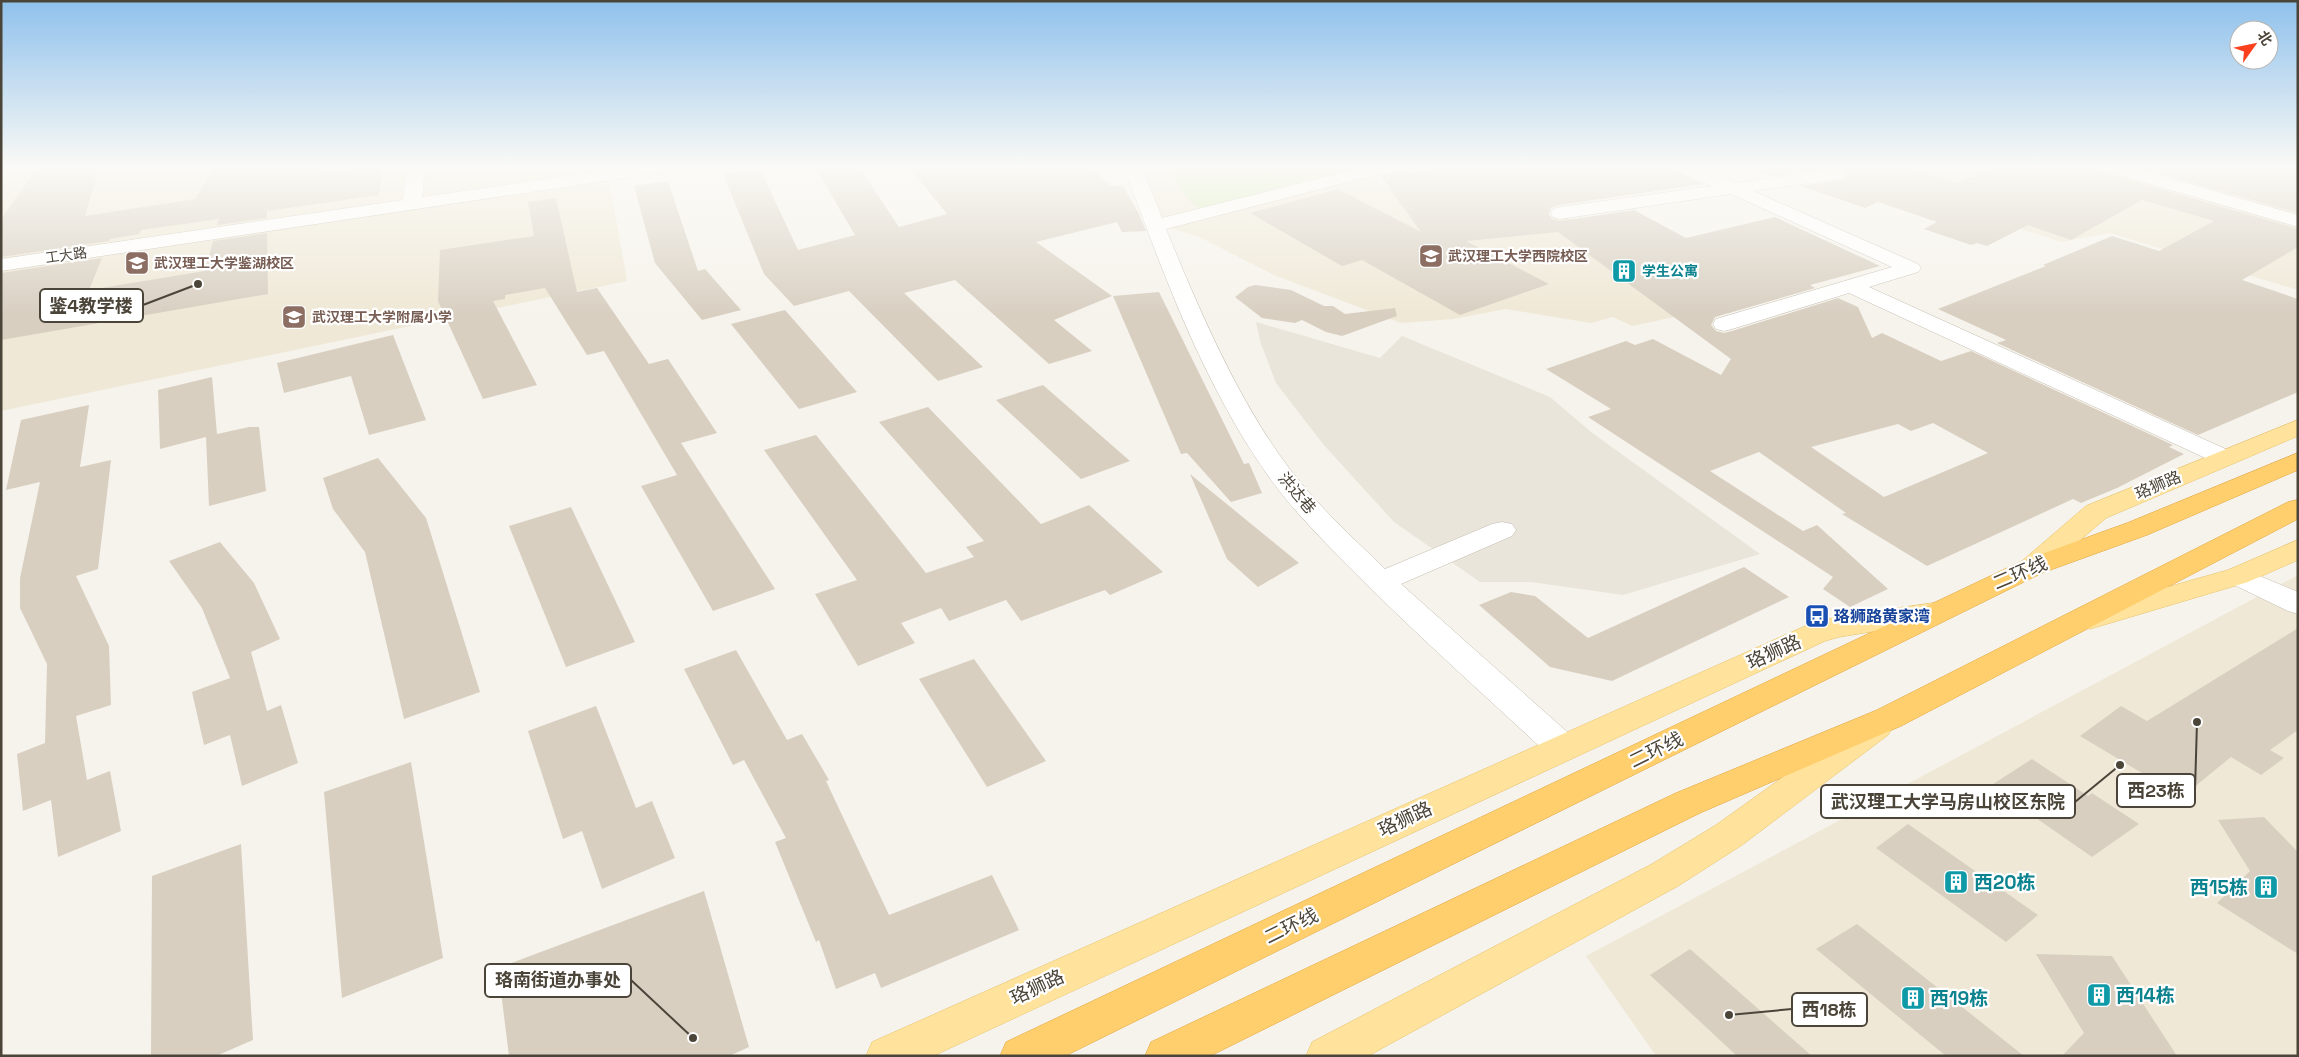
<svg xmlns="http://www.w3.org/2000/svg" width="2299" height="1057" viewBox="0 0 2299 1057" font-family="'Space Grotesk','Noto Sans SC',sans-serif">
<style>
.residential{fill:#eae5da}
.education{fill:#efe8d6}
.green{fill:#d2eab5}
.building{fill:#d8cfc1;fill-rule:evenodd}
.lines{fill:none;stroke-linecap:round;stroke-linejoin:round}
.minor-casing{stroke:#c2bbae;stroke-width:1}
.major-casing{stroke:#e6c16a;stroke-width:1}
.highway-casing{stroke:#e0a43c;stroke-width:1}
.minor{fill:#fff;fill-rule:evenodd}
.major{fill:#ffe39c;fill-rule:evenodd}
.highway{fill:#ffcf6e;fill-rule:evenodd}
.labels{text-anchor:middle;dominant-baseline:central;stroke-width:4.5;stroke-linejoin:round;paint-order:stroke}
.far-street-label{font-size:14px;fill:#4b4439;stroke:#fff}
.far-education-label{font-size:14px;font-weight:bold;fill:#785e54;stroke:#fff;text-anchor:start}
.far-culture-label{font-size:14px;font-weight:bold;fill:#0d838f;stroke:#fff;text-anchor:start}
.street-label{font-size:16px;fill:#4b4439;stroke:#fff}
.transit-label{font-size:16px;font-weight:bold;fill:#164399;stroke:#fff;text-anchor:start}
.near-street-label{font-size:19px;fill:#4b4439;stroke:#fff}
.near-culture-label{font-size:19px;font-weight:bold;fill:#0d838f;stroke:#fff;text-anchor:start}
.leader{fill:none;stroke:#4b4439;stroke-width:2}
.callout-dot{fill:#4b4439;stroke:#fff;stroke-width:2}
.callout{fill:#fff;stroke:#4b4439;stroke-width:2}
.callout-label{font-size:18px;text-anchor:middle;font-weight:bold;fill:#4b4439}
</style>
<rect width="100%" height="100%" fill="#f6f3ec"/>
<polygon class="residential" points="1256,322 1380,358 1402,336 1550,397 1591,432 1760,554 1623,595 1531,582 1480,582 1394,522 1323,444 1276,383 1261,344"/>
<g class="education">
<polygon points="1,167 682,167 609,179 627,281 1,411"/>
<polygon points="1133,167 1392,167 1366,174 1453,226 1564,215 1707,310 1632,326 1613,317 1591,323 1506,309 1453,319 1401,323 1274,275 1199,237 1176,230 1153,220"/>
<polygon points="1832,167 2298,167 2298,290 2110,233 2061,242"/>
<polygon points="2298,575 2298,1056 1656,1056 1586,956"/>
</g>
<path class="green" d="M1171,167H1366L1210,210C1184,206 1181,188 1171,167Z"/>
<g class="building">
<polygon points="38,167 99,167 85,216 195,199 214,167 318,167 319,173 363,167 383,167 379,195 267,211 267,218 217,225 219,219 141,230 139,234 110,239 109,241 1,257 1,219"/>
<polygon points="815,167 859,167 899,227 947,214 909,167 1091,167 1111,186 1123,186 1139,214 1146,231 1122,232 1117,222 1036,242 1112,296 1054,320 1092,351 1049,364 955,280 904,293 983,367 938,381 849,291 794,306 764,274 723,174 760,169 798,250 855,235"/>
<path d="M1441,167H1668L1703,184L1560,205L1551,208L1549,214L1552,219L1560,221L1634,210L1686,238L1775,217L1880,266L1810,285L1815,288L1715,317L1711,325L1716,331L1724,333L1732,331L1838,298L1858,307L1872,338L1882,333L1941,361L1971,351L2173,445L2169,447L2184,454L2117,488L2081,503L2073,499L1927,566L1842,514L1846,513L1759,452L1710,471L1803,531L1817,525L1888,589L1850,607L1823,589L1833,577L1588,417L1611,409L1546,369L1626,341L1635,345L1653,339L1721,375L1731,359L1558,232L1466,241L1549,284L1460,315L1362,260L1342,266L1250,213L1338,189L1421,232L1380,175L1403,171L1408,174ZM1933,423L1988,453L1884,497L1811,447L1898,424L1911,431Z"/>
<polygon points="1756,167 1906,167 1956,183 1993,167 2101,167 2105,173 2298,229 2298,247 2242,280 2298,299 2298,392 2198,435 1997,343 2006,340 1938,309 2046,266 2043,265 2112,236 2159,251 2214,221 2142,200 2071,240 2028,225 1987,246 1977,243 1971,245 1924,229 1937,222 1878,202 1865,208 1801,186 1843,180 1848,174 1843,168 1837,167 1772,176 1756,171"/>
<polygon points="2138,167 2298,167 2298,213"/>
<polygon points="668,181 698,271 705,269 741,310 702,320 655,263 634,186"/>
<polygon points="556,198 577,292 597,288 649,364 668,359 717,433 681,443 775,589 713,611 641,486 677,475 604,351 587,355 545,288 505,295 505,299 493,301 537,385 483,399 438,301 440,250 534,236 528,202"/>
<polygon points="267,233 268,294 1,340 1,273 102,258 89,290 205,271 213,241"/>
<polygon points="1255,285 1291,290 1324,306 1333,306 1345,314 1395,308 1397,316 1342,336 1326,332 1302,320 1295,323 1262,318 1235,297 1248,287"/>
<polygon points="1159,292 1244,464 1249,463 1262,493 1231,502 1187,453 1181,454 1113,296"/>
<polygon points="785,310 857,392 799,409 731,324"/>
<polygon points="393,335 426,420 369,435 351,376 284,393 277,363"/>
<polygon points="212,377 217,434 249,427 259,427 266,491 209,506 206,437 160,449 158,390"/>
<polygon points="1043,385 1130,461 1081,479 996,400"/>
<polygon points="89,405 80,467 111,460 98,569 76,576 109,646 111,705 76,716 87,780 110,771 121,831 58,857 51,800 23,811 17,754 45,743 47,664 20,608 20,578 40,482 6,490 21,420"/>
<polygon points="928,407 1041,524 1089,505 1163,572 1110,595 1105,590 1021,621 1006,600 949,621 941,608 901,623 915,643 858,666 815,594 857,580 764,450 816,435 926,573 974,557 966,547 984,541 879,422"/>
<polygon points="378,458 426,518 480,692 404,719 365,552 333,509 323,478"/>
<polygon points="1190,474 1299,563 1258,587 1227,559"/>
<polygon points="571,507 635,642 566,667 509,526"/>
<polygon points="220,542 254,583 280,639 251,652 267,711 281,705 298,763 242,786 230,735 204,745 192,692 230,678 202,608 169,561"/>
<polygon points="1744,567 1789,597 1612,681 1550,667 1479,605 1511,592 1535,596 1588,638"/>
<polygon points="2298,628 2298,730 2270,750 2284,758 2261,775 2231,757 2182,797 2080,736 2121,706 2147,721"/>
<polygon points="736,650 787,740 802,734 829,780 826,781 889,915 992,875 1019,930 881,988 875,973 836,989 819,940 816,942 775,842 786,838 744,760 733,765 684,669"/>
<polygon points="974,659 1046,761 987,787 919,679"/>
<polygon points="596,706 636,808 652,801 675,858 602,889 582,831 563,839 528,731"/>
<polygon points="2032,759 2088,796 2092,793 2139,824 2092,857 1990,786"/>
<polygon points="411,762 443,958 342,998 324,792"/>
<polygon points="2264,817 2298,852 2298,954 2217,903 2250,871 2218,820"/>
<polygon points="1908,824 2038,915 2006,942 1876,848"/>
<polygon points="241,844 253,1040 216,1056 151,1056 152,876"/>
<polygon points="704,891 749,1047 729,1056 509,1056 498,968"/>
<polygon points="1857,924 2024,1056 1946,1056 1816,949"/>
<polygon points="1690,949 1812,1056 1737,1056 1650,975"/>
<polygon points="2036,954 2112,956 2177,1056 2062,1056 2084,1033"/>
</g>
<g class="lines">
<defs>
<g id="minor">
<polygon points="407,167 425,167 422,197 630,167 674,167 671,171 665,172 1,271 1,259 403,200"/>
<path d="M1124,167H1142L1162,218L1364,167H1393L1390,171L1166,229C1198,307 1238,401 1289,468C1317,505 1352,537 1385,569L1492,524L1502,522L1512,524L1516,530L1512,536L1401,584L1574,738L1579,747L1574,756L1562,759L1550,756C1483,694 1416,634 1352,570C1323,540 1293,511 1269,477C1203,384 1163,273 1124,167Z"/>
<polygon points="1675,167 1698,167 1735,183 1837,169 1843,170 1846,174 1843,178 1837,179 1753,191 1918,264 1921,268 1918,272 1869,287 2232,452 2236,457 2232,462 2223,465 2214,462 1849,293 1732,329 1724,331 1716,329 1713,324 1716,319 1892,267 1731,194 1560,219 1553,217 1551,213 1553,209 1560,207 1712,186 1678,171"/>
<polygon points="2103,167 2131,167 2298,215 2298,227 2106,171"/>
<polygon points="2238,567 2298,592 2298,614 2288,611 2228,582 2224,576 2228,570"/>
</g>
<g id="major">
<polygon points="2298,420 2298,436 2106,518 2042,573 2032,576 2022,573 2018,567 2022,561 2086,506"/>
<polygon points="2298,540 2298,560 2248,582 2090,629 2079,626 2075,619 2079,612 2228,570"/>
<polygon points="1933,603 1944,606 1948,613 1944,620 1839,637 1825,641 933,1056 866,1056 872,1042 1803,627 1836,617"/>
<polygon points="1876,715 1888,719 1893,727 1888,735 1742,845 1678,886 1368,1056 1306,1056 1312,1042 1652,864 1716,825 1864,719"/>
</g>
<g id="highway">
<polygon points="2298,453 2298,470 2147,535 2042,573 1065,1056 1000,1056 1006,1042 2022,561 2127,523"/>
<polygon points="2298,500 2298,519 1901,726 1700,813 1210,1056 1145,1056 1151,1042 1676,793 1877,710 2288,502"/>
</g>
</defs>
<use href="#minor" class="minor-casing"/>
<use href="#major" class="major-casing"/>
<use href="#highway" class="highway-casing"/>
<use href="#minor" class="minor"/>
<use href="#major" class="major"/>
<use href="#highway" class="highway"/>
</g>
<linearGradient id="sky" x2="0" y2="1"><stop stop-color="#8fc1ec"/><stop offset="0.53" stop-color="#fbfaf6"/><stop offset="1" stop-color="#fbfaf6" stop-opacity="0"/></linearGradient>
<rect width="2299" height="315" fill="url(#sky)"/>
<defs>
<symbol id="university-square" viewBox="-11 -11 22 22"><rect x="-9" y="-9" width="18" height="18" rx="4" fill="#8d6e63" stroke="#fff"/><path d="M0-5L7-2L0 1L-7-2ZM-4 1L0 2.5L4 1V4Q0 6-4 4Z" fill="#fff"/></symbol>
<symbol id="building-square" viewBox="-11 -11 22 22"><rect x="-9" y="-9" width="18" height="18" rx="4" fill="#0f9aa8" stroke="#fff"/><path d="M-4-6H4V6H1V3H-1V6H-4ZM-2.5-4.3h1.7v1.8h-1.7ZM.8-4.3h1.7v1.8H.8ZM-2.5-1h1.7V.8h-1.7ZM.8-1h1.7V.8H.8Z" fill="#fff"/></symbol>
<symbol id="school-square" viewBox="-11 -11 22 22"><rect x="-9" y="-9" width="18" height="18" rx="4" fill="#8d6e63" stroke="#fff"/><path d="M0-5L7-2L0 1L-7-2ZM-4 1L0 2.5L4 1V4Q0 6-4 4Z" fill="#fff"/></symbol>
<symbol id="bus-square" viewBox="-11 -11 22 22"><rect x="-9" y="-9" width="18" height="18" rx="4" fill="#1a4fb4" stroke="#fff"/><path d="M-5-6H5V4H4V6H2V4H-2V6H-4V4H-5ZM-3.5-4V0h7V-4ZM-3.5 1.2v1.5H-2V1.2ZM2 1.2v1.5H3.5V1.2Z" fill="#fff"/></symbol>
</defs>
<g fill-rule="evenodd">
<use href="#university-square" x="1417" y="242" width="28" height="28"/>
<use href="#university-square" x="123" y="249" width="28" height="28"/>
<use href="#building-square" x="1610" y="257" width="28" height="28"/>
<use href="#school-square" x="280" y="303" width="28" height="28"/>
<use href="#bus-square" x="1803" y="602" width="28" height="28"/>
<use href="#building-square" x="1942" y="868" width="28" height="28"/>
<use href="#building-square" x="2252" y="873" width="28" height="28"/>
<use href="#building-square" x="2085" y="981" width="28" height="28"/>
<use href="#building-square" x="1899" y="984" width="28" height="28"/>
</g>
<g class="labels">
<g class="far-street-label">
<text transform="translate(66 255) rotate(-8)">工大路</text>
</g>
<g class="far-education-label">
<text x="1448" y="256">武汉理工大学西院校区</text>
<text x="154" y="263">武汉理工大学鉴湖校区</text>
<text x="312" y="317">武汉理工大学附属小学</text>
</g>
<g class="far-culture-label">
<text x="1642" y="271">学生公寓</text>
</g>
<g class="street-label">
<text transform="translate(2158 485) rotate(-23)">珞狮路</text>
<text transform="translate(1297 493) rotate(50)">洪达巷</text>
</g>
<g class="transit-label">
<text x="1834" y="616">珞狮路黄家湾</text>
</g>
<g class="near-street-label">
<text transform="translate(2020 573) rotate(-23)">二环线</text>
<text transform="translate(1774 652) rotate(-24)">珞狮路</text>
<text transform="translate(1656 750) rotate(-26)">二环线</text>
<text transform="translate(1405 819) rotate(-25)">珞狮路</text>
<text transform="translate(1291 926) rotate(-26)">二环线</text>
<text transform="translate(1037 987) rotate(-25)">珞狮路</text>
</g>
<g class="near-culture-label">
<text x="1974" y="882">西20栋</text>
<text x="2248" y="887" text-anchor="end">西15栋</text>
<text x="2116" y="995">西14栋</text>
<text x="1930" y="998">西19栋</text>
</g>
</g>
<path class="leader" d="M198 284L143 305M2197 722L2195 790M2120 765L2075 802M693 1038L631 980M1729 1015L1792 1009"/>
<g class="callout-dot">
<circle cx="198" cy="284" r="5"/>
<circle cx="2197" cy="722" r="5"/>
<circle cx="2120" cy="765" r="5"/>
<circle cx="693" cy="1038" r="5"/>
<circle cx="1729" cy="1015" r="5"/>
</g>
<g class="callout">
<rect x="40" y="289" width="103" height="33" rx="5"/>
<rect x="2117" y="774" width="78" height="33" rx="5"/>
<rect x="1821" y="785" width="254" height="33" rx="5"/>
<rect x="485" y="964" width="146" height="33" rx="5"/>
<rect x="1792" y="993" width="75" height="33" rx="5"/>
</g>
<g class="callout-label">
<text x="91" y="312">鉴4教学楼</text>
<text x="2156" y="797">西23栋</text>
<text x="1948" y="808">武汉理工大学马房山校区东院</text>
<text x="558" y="986">珞南街道办事处</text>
<text x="1829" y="1016">西18栋</text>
</g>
<rect width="2299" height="1057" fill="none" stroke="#4b4439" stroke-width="5"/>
<g transform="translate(2254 45) rotate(57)"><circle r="24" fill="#ffffff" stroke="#b7b4b0"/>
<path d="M0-4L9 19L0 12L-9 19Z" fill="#fc3f1d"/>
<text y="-8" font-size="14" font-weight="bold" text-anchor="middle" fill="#4b4439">北</text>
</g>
</svg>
